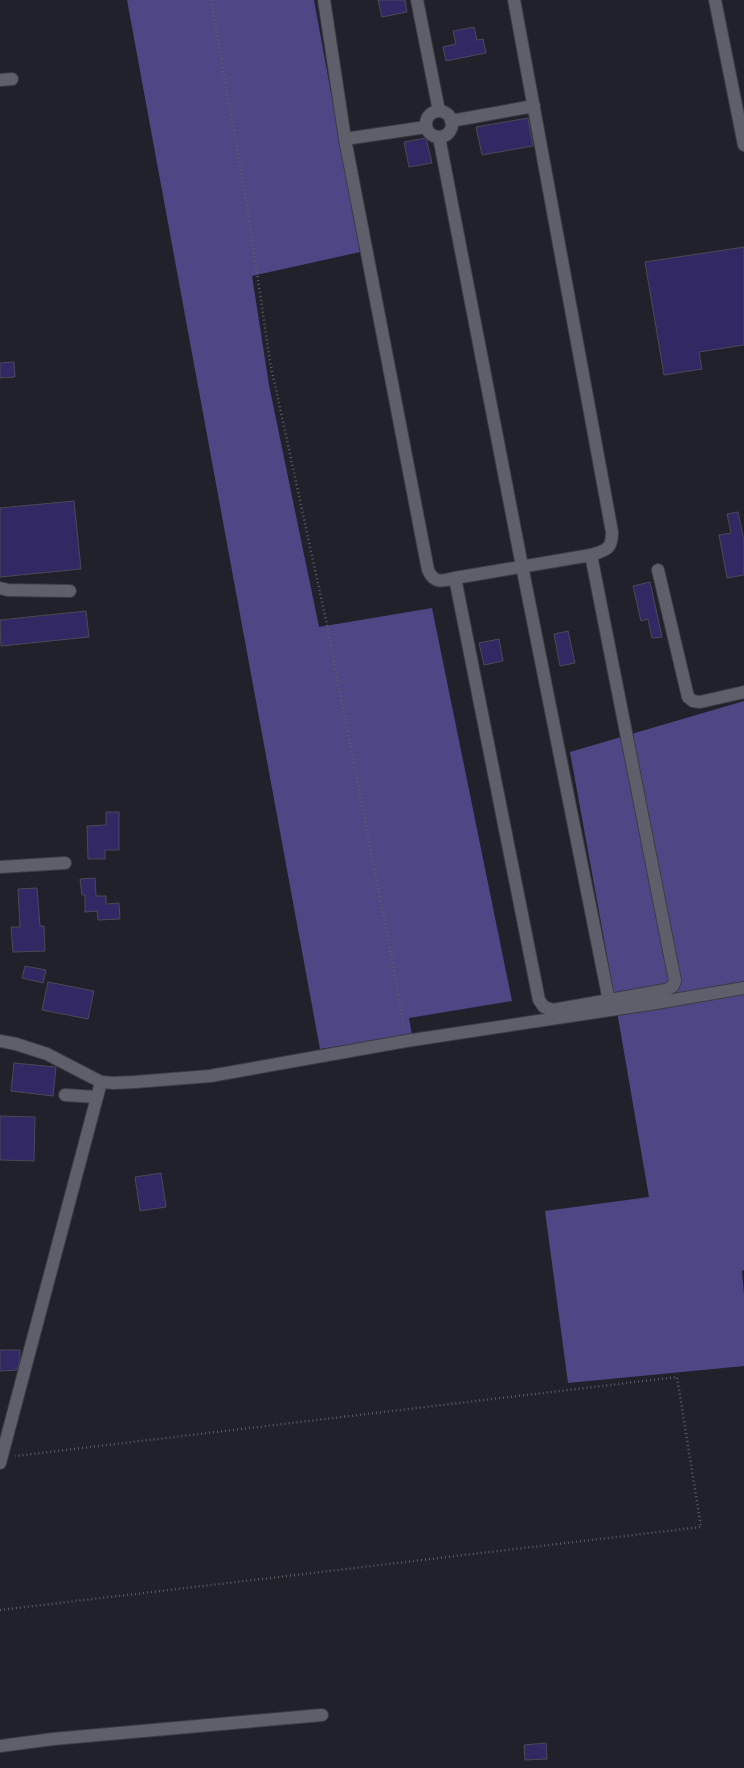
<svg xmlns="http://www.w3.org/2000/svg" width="744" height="1768" viewBox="0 0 744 1768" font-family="Rubik,sans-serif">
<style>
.forest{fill:#4f4785}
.building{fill:#322964;stroke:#4a4955}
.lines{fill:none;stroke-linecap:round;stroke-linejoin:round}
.minor-casing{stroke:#3c3c45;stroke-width:14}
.path{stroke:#5c5c65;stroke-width:2.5;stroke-dasharray:1 3;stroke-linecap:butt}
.minor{stroke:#5f5f6b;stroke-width:12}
</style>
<rect width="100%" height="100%" fill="#21212b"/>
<g class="forest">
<polygon points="127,0 314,0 360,252 252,276 269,385 319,627 432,608 512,1001 409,1018 412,1035 320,1049"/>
<polygon points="744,701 744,1270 742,1271 744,1295 744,1366 568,1383 545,1211 649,1197 614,994 570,752"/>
</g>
<g class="building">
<polygon points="378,0 405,0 407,12 382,17"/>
<polygon points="474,27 477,40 483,39 486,53 446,61 443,47 456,44 453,31"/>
<polygon points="528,118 533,146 482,155 476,127"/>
<polygon points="426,138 432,163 409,167 404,142"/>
<polygon points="744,247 744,345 699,352 702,369 664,375 645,262"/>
<polygon points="14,362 15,377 0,378 0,363"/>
<polygon points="74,501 81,569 0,577 0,508"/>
<polygon points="738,512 744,541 744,575 727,578 719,535 731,533 727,514"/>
<polygon points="650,582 662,637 652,638 648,619 641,621 633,586"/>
<polygon points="86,611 89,637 1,646 0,620"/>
<polygon points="568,631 575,663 560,666 554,634"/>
<polygon points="499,639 503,661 484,665 479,643"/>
<polygon points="106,812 119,812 119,850 105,850 105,859 88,859 87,826 106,825"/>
<polygon points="95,878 96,896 106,896 106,904 119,903 120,919 98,920 97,911 85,912 85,895 82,895 80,879"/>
<polygon points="37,888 40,926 44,926 45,951 13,952 11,927 20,927 18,889"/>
<polygon points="25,966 46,970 43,983 22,978"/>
<polygon points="48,982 94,991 88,1019 42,1010"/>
<polygon points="14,1063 56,1067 53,1096 11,1091"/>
<polygon points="0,1116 35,1117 34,1161 0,1160"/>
<polygon points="161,1173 166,1207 140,1211 135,1177"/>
<polygon points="0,1350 20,1350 20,1359 17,1370 0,1371"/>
<polygon points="546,1743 547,1759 525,1760 524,1745"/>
</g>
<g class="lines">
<defs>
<g id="minor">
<path d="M324,0L345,139L428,570C434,584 443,581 455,578L539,1000L544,1007L553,1010L666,990L673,986L675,981L591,555C606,550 612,550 612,532L514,0"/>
<polyline points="417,0 439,111"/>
<polyline points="715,0 744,145"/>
<polyline points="0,80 12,79"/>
<circle cx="439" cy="124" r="13"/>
<polyline points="451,121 534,106"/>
<polyline points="439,137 522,566 609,1001"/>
<polyline points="345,139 426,127"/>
<polyline points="658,570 688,697 693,701 700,702 744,692"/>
<polyline points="455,578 591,555"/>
<polyline points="0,588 8,590 70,591"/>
<polyline points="0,867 65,863"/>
<polyline points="0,1041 16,1044 47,1054 101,1082 114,1083 135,1082 210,1076 406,1041 650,1004 744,988"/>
<polyline points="65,1095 96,1097"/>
<polyline points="0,1463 101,1082"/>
<polyline points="0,1746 53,1739 322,1715"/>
</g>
</defs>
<use href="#minor" class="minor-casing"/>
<g class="path">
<polyline points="211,0 249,218 270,362 327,625 392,960 404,1029"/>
<polyline points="0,1610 701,1527 677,1377 15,1456"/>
</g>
<use href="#minor" class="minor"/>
</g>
</svg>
